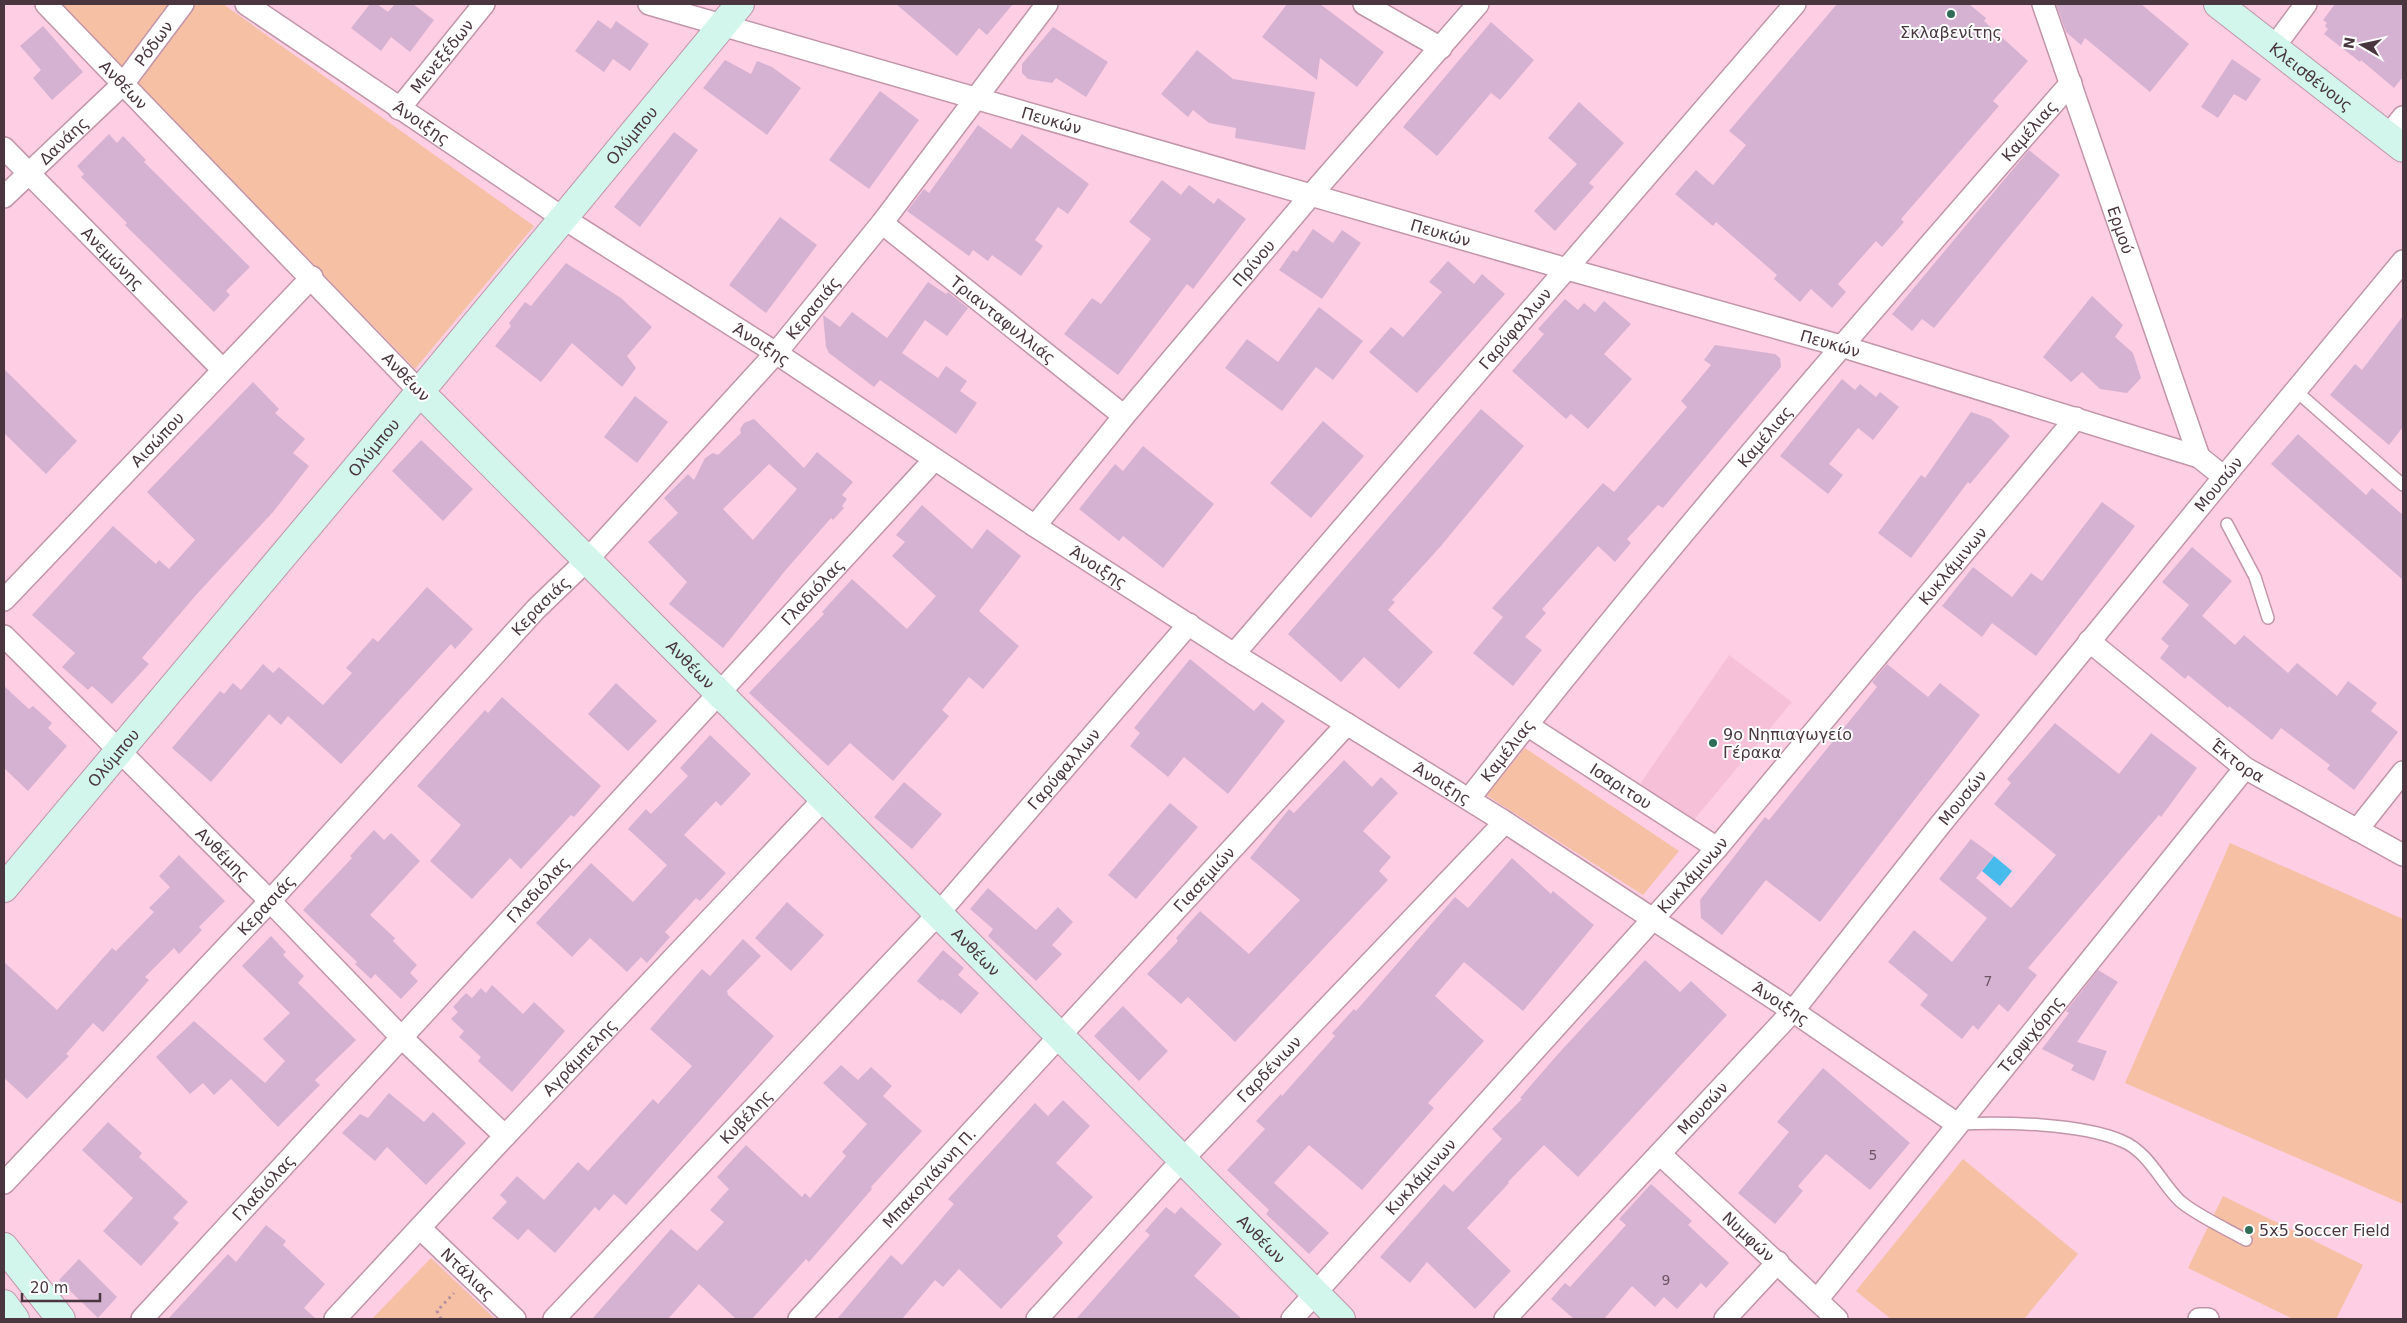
<svg xmlns="http://www.w3.org/2000/svg" width="2407" height="1323" viewBox="0 0 2407 1323" font-family="'DejaVu Sans',sans-serif">
<style>
.built{fill:#f6c0d9}
.green{fill:#f5c0a3}
.water{fill:#46bbec}
.building{fill:#d6b2d2;fill-rule:evenodd}
.lines{fill:none;stroke-linecap:round;stroke-linejoin:round}
.lane-casing{stroke:#c295a9;stroke-width:14}
.street-casing{stroke:#c295a9;stroke-width:24}
.secondary-casing{stroke:#c295a9;stroke-width:30}
.path{stroke:#b490a0;stroke-width:3;stroke-dasharray:2.5 4;stroke-linecap:butt}
.lane{stroke:#fff;stroke-width:11}
.street{stroke:#fff;stroke-width:21}
.secondary{stroke:#d2f6eb;stroke-width:28}
.poi-dot{fill:#2f6d59;stroke:#fff;stroke-width:2}
.labels{text-anchor:middle;dominant-baseline:central;stroke-width:4;stroke-linejoin:round;paint-order:stroke}
.number-label{font-size:14px;fill:#6c5564}
.poi-label{font-size:16px;fill:#49363f;stroke:#fff;text-anchor:start}
.street-label{font-size:16px;fill:#49363f;stroke:#fff}
</style>
<rect width="100%" height="100%" fill="#fecee4"/>
<polygon class="built" points="1729,655 1792,702 1693,821 1640,784"/>
<g class="green">
<polygon points="61,4 223,4 534,226 415,369"/>
<polygon points="1525,748 1679,851 1643,895 1486,795"/>
<polygon points="2230,843 2403,919 2403,1204 2125,1083"/>
<polygon points="1963,1159 2078,1254 2024,1319 1891,1319 1856,1291"/>
<polygon points="2223,1196 2363,1265 2336,1319 2293,1319 2188,1268"/>
<polygon points="431,1258 495,1319 372,1319"/>
</g>
<polygon class="water" points="1994,856 2012,871 2000,886 1982,871"/>
<g class="building">
<polygon points="370,4 377,4 388,12 395,4 413,4 434,20 410,52 391,37 381,51 351,28"/>
<polygon points="896,4 1013,4 987,35 979,28 957,56"/>
<polygon points="1287,4 1320,4 1384,52 1357,87 1320,58 1317,80 1262,37"/>
<polygon points="1837,4 1969,4 1986,18 1984,21 2028,61 1993,101 1999,106 1901,219 1904,222 1882,247 1876,241 1838,284 1846,292 1832,308 1811,289 1800,302 1774,279 1777,275 1716,222 1713,226 1675,194 1696,170 1713,185 1746,145 1729,131"/>
<polygon points="2056,4 2141,4 2189,44 2150,92 2085,38 2081,45 2066,32"/>
<polygon points="2335,4 2403,4 2403,77 2394,88 2361,60 2360,62 2324,34 2328,29 2325,26 2327,23 2323,20"/>
<polygon points="598,20 611,29 616,21 649,44 630,71 613,59 604,72 575,51"/>
<polygon points="1491,22 1534,60 1500,100 1491,93 1437,156 1403,127"/>
<polygon points="43,26 83,72 52,100 33,78 41,70 20,46"/>
<polygon points="1053,27 1108,62 1086,97 1056,78 1052,83 1028,79 1022,73 1022,64"/>
<polygon points="1197,50 1233,79 1315,92 1305,150 1235,138 1236,128 1209,123 1193,110 1188,117 1161,94"/>
<polygon points="2232,59 2261,79 2246,101 2234,94 2218,118 2201,107"/>
<polygon points="725,60 751,74 757,61 772,67 801,88 767,135 703,88"/>
<polygon points="880,91 919,120 869,189 829,160"/>
<polygon points="1579,102 1624,143 1589,183 1594,187 1555,231 1534,211 1577,164 1548,138"/>
<polygon points="978,125 1011,149 1022,134 1089,184 1068,214 1058,207 1035,240 1043,246 1021,276 992,255 988,261 973,250 969,256 907,211 924,189 929,193"/>
<polygon points="674,132 698,150 640,227 614,207"/>
<polygon points="109,134 117,143 123,136 146,160 144,162 250,267 226,291 230,295 214,312 125,225 127,223 81,177 84,174 77,166"/>
<polygon points="2029,150 2060,175 1934,328 1922,319 1912,331 1892,314"/>
<polygon points="1162,180 1181,195 1189,185 1214,204 1218,198 1246,219 1193,289 1187,284 1118,375 1064,334 1092,298 1101,304 1151,239 1129,222"/>
<polygon points="780,217 817,245 766,313 729,285"/>
<polygon points="1313,229 1333,243 1342,230 1361,243 1322,299 1279,270 1293,250 1297,252"/>
<polygon points="1448,261 1474,284 1482,274 1505,294 1417,393 1369,352 1391,327 1403,337 1442,292 1429,282"/>
<polygon points="566,263 621,298 652,327 627,356 636,368 622,387 572,343 541,382 495,346 511,326 509,323 525,302 531,306"/>
<polygon points="928,282 946,294 948,292 968,308 947,336 925,320 902,353 938,378 946,366 967,381 960,391 977,403 956,434 880,380 874,387 829,353 826,347 823,315 840,327 852,312 887,338"/>
<polygon points="2092,296 2123,325 2115,337 2133,353 2141,378 2127,393 2100,389 2082,372 2071,382 2043,357"/>
<polygon points="1565,299 1578,310 1584,303 1595,312 1604,301 1631,324 1604,354 1632,379 1588,429 1571,414 1566,419 1512,371 1544,334 1538,329"/>
<polygon points="1319,307 1363,341 1333,380 1316,367 1282,411 1225,368 1247,339 1278,362"/>
<polygon points="2403,316 2403,427 2389,445 2330,395 2355,364 2362,370"/>
<polygon points="1715,345 1775,354 1780,358 1781,367 1663,508 1658,505 1627,539 1631,543 1615,562 1598,546 1542,609 1546,613 1525,637 1542,650 1513,686 1473,653 1503,617 1492,608 1603,483 1614,492 1687,407 1681,401 1711,365 1704,360"/>
<polygon points="4,369 77,441 46,474 4,433"/>
<polygon points="1842,379 1855,390 1860,384 1876,397 1880,392 1899,407 1873,440 1858,428 1829,464 1843,475 1828,494 1780,456"/>
<polygon points="253,382 279,409 275,413 305,439 293,453 309,466 273,512 197,594 142,658 149,664 112,704 92,686 88,690 62,667 75,653 32,615 113,526 156,564 159,560 169,569 195,540 147,492"/>
<polygon points="635,396 668,422 637,463 604,437"/>
<polygon points="1481,409 1524,446 1440,547 1392,600 1395,602 1388,610 1433,652 1399,689 1364,657 1341,682 1288,634"/>
<polygon points="1971,412 1991,419 2010,436 1970,484 1968,482 1911,558 1878,533 1921,475 1925,478"/>
<path d="M754,419L804,468L817,452L853,482L842,495L847,499L842,506L844,508L833,520L831,518L784,572L723,648L669,604L687,582L648,542L678,513L664,498L688,474L694,480L705,458L713,453L718,455L741,433L740,429L744,423ZM769,464L797,489L753,540L723,509Z"/>
<polygon points="1323,421 1364,456 1311,518 1270,483"/>
<polygon points="2298,434 2366,495 2372,488 2403,515 2403,580 2271,464"/>
<polygon points="421,440 473,489 443,521 392,471"/>
<polygon points="1143,446 1214,504 1163,568 1123,536 1119,541 1079,509 1115,464 1123,471"/>
<polygon points="2102,502 2135,526 2036,656 1992,623 1982,637 1942,606 1973,567 2012,597 2031,573 2042,581"/>
<polygon points="922,505 972,549 987,529 1021,556 979,611 1019,646 983,689 969,677 942,710 949,716 893,781 850,743 828,766 749,693 824,614 822,612 852,579 907,629 936,596 892,556 905,542 896,535"/>
<polygon points="2192,547 2232,581 2202,616 2201,615 2235,645 2244,635 2288,673 2297,663 2337,696 2348,681 2377,703 2371,711 2398,732 2354,790 2327,769 2330,765 2281,728 2272,740 2229,706 2228,708 2188,675 2185,679 2160,658 2169,646 2161,639 2189,605 2162,582"/>
<polygon points="427,587 473,629 455,649 451,644 341,764 288,716 281,725 269,714 211,782 172,748 220,691 224,694 233,683 241,690 263,664 273,673 279,667 323,705 352,673 346,668 373,638 378,642"/>
<polygon points="1190,659 1254,711 1262,702 1285,721 1228,794 1184,757 1168,777 1130,746 1140,733 1134,728"/>
<polygon points="1887,664 1928,697 1940,683 1980,715 1820,922 1766,880 1722,935 1701,918 1700,900 1765,817 1769,820 1877,687 1872,682"/>
<polygon points="616,683 657,721 628,751 588,714"/>
<polygon points="4,686 29,709 33,706 52,723 48,728 67,746 28,791 4,768"/>
<polygon points="502,697 601,786 574,817 571,815 521,869 510,858 472,899 430,861 461,825 417,786 485,710 488,713"/>
<polygon points="2055,723 2119,774 2151,733 2197,768 2161,817 2159,815 2028,968 2037,975 2008,1012 1999,1004 1978,1030 1973,1025 1962,1039 1920,1005 1928,995 1888,962 1914,930 1952,962 1987,918 1939,879 1971,839 1994,856 1976,878 2011,908 2056,855 1994,804 2011,783 2007,779"/>
<polygon points="710,735 751,774 721,806 716,801 684,835 726,873 700,901 696,898 665,932 670,937 647,963 641,957 627,972 590,938 572,957 536,923 591,863 633,902 667,865 628,829 646,809 651,814 688,776 680,768"/>
<polygon points="1344,760 1372,787 1381,777 1398,793 1363,831 1391,857 1379,871 1388,880 1235,1042 1188,997 1181,1004 1147,974 1178,941 1176,938 1200,911 1249,954 1300,900 1250,858 1289,809 1294,813"/>
<polygon points="904,782 942,814 912,849 874,817"/>
<polygon points="1170,803 1198,827 1136,899 1108,875"/>
<polygon points="374,830 384,840 391,833 420,861 370,915 395,938 393,941 417,965 410,973 418,981 401,999 375,974 371,979 355,964 357,962 303,910 352,858 350,856"/>
<polygon points="179,855 225,901 199,927 202,930 179,954 174,948 145,977 149,980 103,1032 93,1023 66,1054 69,1056 27,1099 4,1078 4,962 57,1010 112,948 116,951 154,912 149,908 170,887 159,876"/>
<polygon points="1512,858 1551,894 1553,891 1594,925 1523,1011 1464,962 1435,996 1484,1041 1428,1103 1434,1108 1362,1190 1309,1145 1274,1183 1329,1233 1309,1254 1266,1214 1269,1210 1227,1170 1265,1129 1256,1121 1281,1094 1282,1096 1335,1036 1332,1033 1354,1009 1356,1011 1455,897 1468,908"/>
<polygon points="988,888 1036,930 1058,907 1073,922 1052,945 1062,954 1036,981 988,936 993,929 970,909"/>
<polygon points="787,902 824,935 791,971 755,938"/>
<polygon points="271,936 286,952 283,955 304,976 298,983 356,1040 315,1080 320,1085 278,1127 231,1079 214,1095 203,1083 190,1094 156,1057 194,1021 265,1083 285,1061 263,1039 290,1013 242,966"/>
<polygon points="743,939 761,956 727,991 728,995 774,1036 626,1205 614,1194 599,1211 595,1207 555,1253 528,1229 518,1240 492,1218 507,1202 500,1195 517,1176 544,1200 578,1162 588,1171 653,1099 658,1104 692,1066 650,1029 702,969 710,976"/>
<polygon points="943,950 964,968 958,975 979,993 961,1014 942,999 941,1001 917,981"/>
<polygon points="1645,960 1680,992 1691,981 1727,1015 1578,1177 1544,1145 1508,1182 1509,1183 1467,1228 1511,1271 1475,1309 1427,1262 1410,1283 1380,1257 1444,1184 1453,1192 1502,1139 1492,1129 1522,1099 1520,1098 1558,1054"/>
<polygon points="2098,970 2118,982 2077,1042 2107,1051 2094,1081 2071,1070 2074,1065 2042,1049 2069,1013 2066,1011"/>
<polygon points="492,985 523,1014 534,1002 565,1031 512,1092 478,1061 481,1057 459,1037 464,1031 451,1019 458,1012 453,1007 466,993 472,998 481,988 486,993"/>
<polygon points="1123,1006 1168,1051 1139,1081 1094,1036"/>
<polygon points="841,1065 858,1080 871,1067 892,1086 883,1096 922,1131 871,1187 872,1189 809,1262 806,1259 752,1319 736,1319 699,1284 668,1319 592,1319 671,1229 697,1251 724,1222 710,1210 729,1189 717,1177 746,1145 802,1197 805,1193 810,1198 846,1156 842,1152 867,1124 823,1083"/>
<polygon points="1823,1068 1910,1143 1870,1190 1826,1154 1798,1186 1803,1191 1775,1224 1738,1193 1789,1132 1777,1122"/>
<polygon points="389,1093 424,1122 433,1112 466,1143 426,1185 387,1147 375,1161 342,1133 360,1114 368,1118"/>
<polygon points="1063,1100 1090,1126 1056,1163 1093,1197 1057,1236 1063,1243 1001,1309 959,1269 943,1287 935,1280 902,1319 837,1319 891,1255 902,1265 954,1204 948,1199 1035,1103 1048,1116"/>
<polygon points="108,1122 142,1153 139,1157 188,1202 173,1218 179,1223 141,1266 103,1231 133,1198 82,1150"/>
<polygon points="1651,1184 1692,1221 1688,1225 1729,1263 1706,1288 1701,1283 1677,1309 1664,1297 1655,1307 1632,1286 1604,1319 1574,1319 1551,1299 1565,1283 1570,1287 1626,1225 1619,1219"/>
<polygon points="1166,1207 1175,1214 1181,1207 1222,1244 1194,1276 1242,1319 1076,1319 1150,1235 1145,1231"/>
<polygon points="266,1225 286,1241 283,1245 325,1284 304,1308 316,1319 168,1319 228,1254 236,1262"/>
<polygon points="79,1259 117,1297 98,1318 59,1280"/>
</g>
<g class="lines">
<defs>
<g id="lane">
<polyline points="2295,390 2403,485"/>
<polyline points="2227,524 2255,577 2268,618"/>
<path d="M1959,1124C2003,1122 2081,1123 2122,1141C2149,1152 2161,1183 2180,1201C2196,1215 2227,1229 2246,1240"/>
</g>
<g id="street">
<path id="s1" d="M46,4L420,392"/>
<path id="s2" d="M246,4L563,218L776,353L1035,526L1234,654L1505,822L1793,1011L1957,1124"/>
<path id="s3" d="M649,4L1567,269L1841,346L2199,457L2224,477"/>
<polyline points="1364,4 1441,48"/>
<path id="s4" d="M2043,4L2199,457"/>
<polyline points="2274,47 2306,4"/>
<path id="s5" d="M399,109L484,4"/>
<polyline points="2388,136 2403,117"/>
<path id="s6" d="M4,148L222,369"/>
<path id="s7" d="M4,197L123,84L183,4"/>
<path id="s8" d="M882,223L1124,416"/>
<path id="s9" d="M1035,526L1124,416L1311,195L1478,4"/>
<path id="s10" d="M4,600L312,277"/>
<path id="s11" d="M4,636L270,901L401,1037L505,1136"/>
<path id="s12" d="M2089,641L2245,768L2403,855"/>
<path id="s13" d="M1234,654L1795,4"/>
<path id="s14" d="M1527,725L1717,848"/>
<path id="s15" d="M1469,799C1660,553 1866,317 2071,83"/>
<polyline points="2357,830 2403,772"/>
<path id="s16" d="M1660,1154L1837,1319"/>
<path id="s17" d="M4,1183L270,901L536,609L587,560L776,353L882,223L1047,4"/>
<path id="s18" d="M421,1229L515,1319"/>
<path id="s19" d="M1817,1300L2245,768"/>
<path id="s20" d="M142,1319L934,460"/>
<path id="s21" d="M335,1319L505,1136L824,799"/>
<path id="s22" d="M554,1319L938,914L1189,624"/>
<path id="s23" d="M799,1319L1347,724"/>
<path id="s24" d="M1037,1319L1183,1159L1505,822"/>
<path id="s25" d="M1292,1319L1717,848L2076,418"/>
<path id="s26" d="M1505,1319L1793,1011L1940,825L2224,477L2403,261"/>
<polyline points="1725,1319 1778,1262"/>
<polyline points="2199,1319 2208,1319"/>
</g>
<g id="secondary">
<path id="s27" d="M2218,4L2403,148"/>
<path id="s28" d="M420,392L1341,1319"/>
<path id="s29" d="M4,888L370,452L740,4"/>
<polyline points="4,1247 61,1319"/>
<polyline points="4,1304 15,1319"/>
</g>
</defs>
<use href="#lane" class="lane-casing"/>
<use href="#street" class="street-casing"/>
<use href="#secondary" class="secondary-casing"/>
<polyline class="path" points="441,1319 437,1311 454,1293"/>
<use href="#lane" class="lane"/>
<use href="#street" class="street"/>
<use href="#secondary" class="secondary"/>
</g>
<g class="poi-dot">
<circle cx="1951" cy="14" r="5"/>
<circle cx="1713" cy="743" r="5"/>
<circle cx="2249" cy="1230" r="5"/>
</g>
<g class="labels">
<g class="number-label">
<text x="1988" y="981">7</text>
<text x="1873" y="1155">5</text>
<text x="1666" y="1280">9</text>
</g>
<g class="poi-label">
<text x="1951" y="32" text-anchor="middle">Σκλαβενίτης</text>
<text x="1723" y="734">9ο Νηπιαγωγείο<tspan x="1723" dy="18">Γέρακα</tspan></text>
<text x="2259" y="1230">5x5 Soccer Field</text>
</g>
<g class="street-label">
<text stroke="none"><textPath href="#s7" startOffset="215">Ρόδων</textPath></text>
<text stroke="none"><textPath href="#s5" startOffset="68">Μενεξέδων</textPath></text>
<text stroke="none"><textPath href="#s27" startOffset="118">Κλεισθένους</textPath></text>
<text stroke="none"><textPath href="#s1" startOffset="112">Ανθέων</textPath></text>
<text stroke="none"><textPath href="#s3" startOffset="419">Πευκών</textPath></text>
<text stroke="none"><textPath href="#s2" startOffset="212">Άνοιξης</textPath></text>
<text stroke="none"><textPath href="#s15" startOffset="872">Καμέλιας</textPath></text>
<text stroke="none"><textPath href="#s29" startOffset="980">Ολύμπου</textPath></text>
<text stroke="none"><textPath href="#s7" startOffset="82">Δανάης</textPath></text>
<text stroke="none"><textPath href="#s4" startOffset="239">Ερμού</textPath></text>
<text stroke="none"><textPath href="#s3" startOffset="824">Πευκών</textPath></text>
<text stroke="none"><textPath href="#s6" startOffset="155">Ανεμώνης</textPath></text>
<text stroke="none"><textPath href="#s9" startOffset="342">Πρίνου</textPath></text>
<text stroke="none"><textPath href="#s17" startOffset="1192">Κερασιάς</textPath></text>
<text stroke="none"><textPath href="#s8" startOffset="155">Τριανταφυλλιάς</textPath></text>
<text stroke="none"><textPath href="#s13" startOffset="430">Γαρύφαλλων</textPath></text>
<text stroke="none"><textPath href="#s3" startOffset="1229">Πευκών</textPath></text>
<text stroke="none"><textPath href="#s2" startOffset="618">Άνοιξης</textPath></text>
<text transform="translate(406 377) rotate(46)">Ανθέων</text>
<text stroke="none"><textPath href="#s15" startOffset="468">Καμέλιας</textPath></text>
<text stroke="none"><textPath href="#s10" startOffset="222">Αισώπου</textPath></text>
<text stroke="none"><textPath href="#s29" startOffset="575">Ολύμπου</textPath></text>
<text stroke="none"><textPath href="#s26" startOffset="1099">Μουσών</textPath></text>
<text stroke="none"><textPath href="#s25" startOffset="1002">Κυκλάμινων</textPath></text>
<text stroke="none"><textPath href="#s2" startOffset="1022">Άνοιξης</textPath></text>
<text stroke="none"><textPath href="#s20" startOffset="989">Γλαδιόλας</textPath></text>
<text stroke="none"><textPath href="#s17" startOffset="788">Κερασιάς</textPath></text>
<text stroke="none"><textPath href="#s28" startOffset="384">Ανθέων</textPath></text>
<text stroke="none"><textPath href="#s15" startOffset="62">Καμέλιας</textPath></text>
<text stroke="none"><textPath href="#s29" startOffset="170">Ολύμπου</textPath></text>
<text stroke="none"><textPath href="#s12" startOffset="191">Έκτορα</textPath></text>
<text stroke="none"><textPath href="#s22" startOffset="750">Γαρύφαλλων</textPath></text>
<text stroke="none"><textPath href="#s2" startOffset="1428">Άνοιξης</textPath></text>
<text stroke="none"><textPath href="#s14" startOffset="112">Ισαριτου</textPath></text>
<text stroke="none"><textPath href="#s26" startOffset="694">Μουσών</textPath></text>
<text stroke="none"><textPath href="#s11" startOffset="309">Ανθέμης</textPath></text>
<text stroke="none"><textPath href="#s25" startOffset="598">Κυκλάμινων</textPath></text>
<text stroke="none"><textPath href="#s23" startOffset="598">Γιασεμιών</textPath></text>
<text stroke="none"><textPath href="#s20" startOffset="584">Γλαδιόλας</textPath></text>
<text stroke="none"><textPath href="#s17" startOffset="382">Κερασιάς</textPath></text>
<text stroke="none"><textPath href="#s28" startOffset="789">Ανθέων</textPath></text>
<text stroke="none"><textPath href="#s2" startOffset="1832">Άνοιξης</textPath></text>
<text stroke="none"><textPath href="#s19" startOffset="341">Τερψιχόρης</textPath></text>
<text stroke="none"><textPath href="#s21" startOffset="358">Αγράμπελης</textPath></text>
<text stroke="none"><textPath href="#s24" startOffset="341">Γαρδένιων</textPath></text>
<text stroke="none"><textPath href="#s26" startOffset="289">Μουσών</textPath></text>
<text stroke="none"><textPath href="#s22" startOffset="279">Κυβέλης</textPath></text>
<text stroke="none"><textPath href="#s25" startOffset="192">Κυκλάμινων</textPath></text>
<text stroke="none"><textPath href="#s23" startOffset="192">Μπακογιάννη Π.</textPath></text>
<text stroke="none"><textPath href="#s20" startOffset="179">Γλαδιόλας</textPath></text>
<text stroke="none"><textPath href="#s16" startOffset="121">Νυμφών</textPath></text>
<text stroke="none"><textPath href="#s28" startOffset="1194">Ανθέων</textPath></text>
<text stroke="none"><textPath href="#s18" startOffset="65">Ντάλιας</textPath></text>
</g>
</g>
<rect width="2407" height="1323" fill="none" stroke="#49363f" stroke-width="10"/>
<g transform="translate(2362 45) rotate(279)" stroke="#ffffff" stroke-width="4" paint-order="stroke">
<path d="M0-4L9 19L0 12L-9 19Z" fill="#49363f"/>
<text y="-8" font-size="14" font-weight="bold" text-anchor="middle" fill="#49363f">N</text>
</g>
<path d="M22 1293v8h78v-8" fill="none" stroke="#49363f" stroke-width="2.5"/>
<text x="30" y="1293" font-size="15" fill="#49363f" stroke="#ffffff" stroke-width="4" paint-order="stroke">20 m</text>
</svg>
